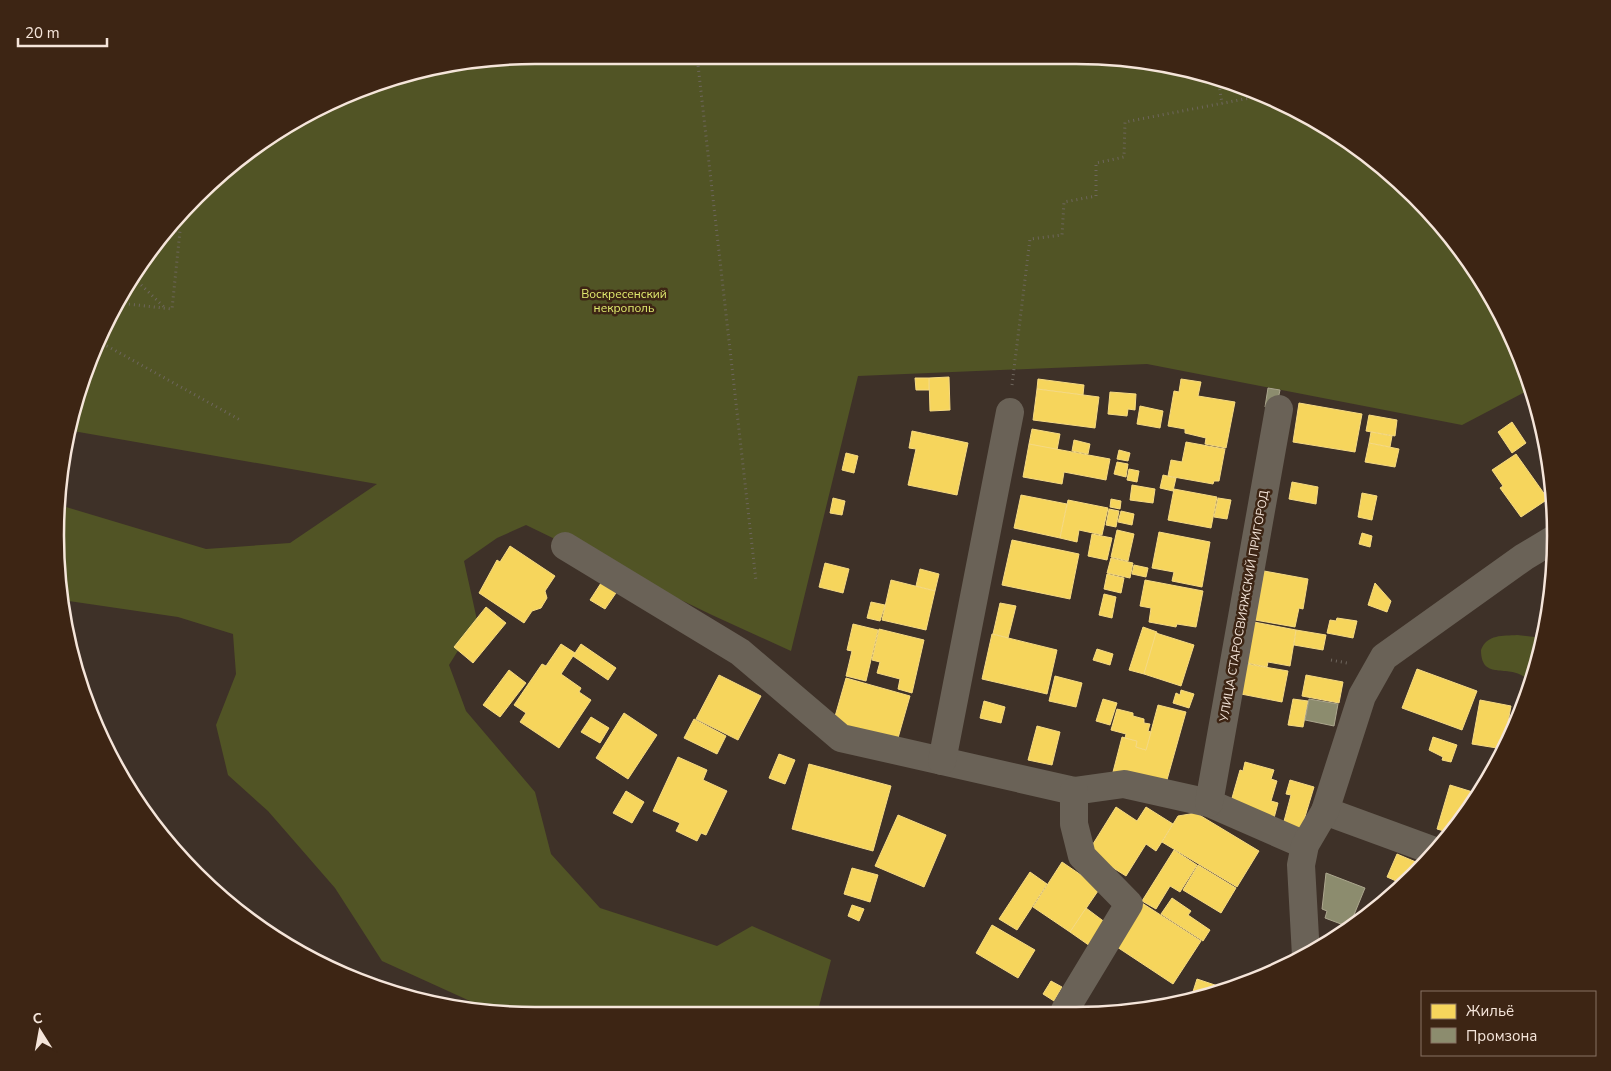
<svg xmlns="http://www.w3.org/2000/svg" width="1611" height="1071" viewBox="0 0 1611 1071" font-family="'Nunito Sans',sans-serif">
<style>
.green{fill:#515425}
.homes{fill:#f6d55c;stroke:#f6da82}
.industry{fill:#8c8c6e;stroke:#aca78e}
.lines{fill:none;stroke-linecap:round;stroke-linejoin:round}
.path{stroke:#6e665d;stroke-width:3;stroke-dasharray:1 4;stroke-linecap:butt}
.minor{stroke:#6a6257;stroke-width:28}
.labels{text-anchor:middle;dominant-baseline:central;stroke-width:5;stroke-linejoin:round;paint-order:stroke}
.park-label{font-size:12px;fill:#e0ea6e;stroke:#3d2514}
.street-label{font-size:12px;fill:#f5e5da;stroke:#3d2514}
.rim{fill:none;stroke:#f5e5da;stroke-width:2.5}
</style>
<rect width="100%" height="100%" fill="#3e3128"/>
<g class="green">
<polygon points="536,55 1139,59 1288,104 1393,174 1457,243 1507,323 1533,393 1523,393 1462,425 1147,364 858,376 791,651 712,615 526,525 497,538 464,561 477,620 449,665 466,711 535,792 551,854 600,908 717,946 752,926 831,960 817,1014 477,1012 470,1001 382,961 335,888 268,811 228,775 216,725 236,674 233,634 178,617 62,600 56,504 206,549 290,543 377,484 73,431 91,352 154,243 268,136 381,80"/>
<path d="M1517,635L1543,638L1532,684C1529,681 1526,678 1523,676C1506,665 1481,680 1481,650C1487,634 1503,636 1517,635Z"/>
</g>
<g class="homes">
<polygon points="949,377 950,410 930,411 929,378"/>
<polygon points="915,378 929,378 929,390 916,390"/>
<polygon points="1038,379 1084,385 1083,395 1037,389"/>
<polygon points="1181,379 1201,382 1198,396 1235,402 1226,448 1205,444 1206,438 1185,433 1185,429 1168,426 1174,391 1179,392"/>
<polygon points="1037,389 1099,397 1095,428 1033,420"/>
<polygon points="1110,392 1136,394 1135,410 1128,409 1127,416 1108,414"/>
<polygon points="1299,403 1362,414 1355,452 1293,442"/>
<polygon points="1140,406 1163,411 1160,428 1137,424"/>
<polygon points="1369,415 1397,420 1395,436 1366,431"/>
<polygon points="1512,422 1526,443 1512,453 1498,432"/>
<polygon points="1032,429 1060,434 1057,450 1029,444"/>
<polygon points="912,431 968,443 957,495 908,485 916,449 909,448"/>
<polygon points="1371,432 1392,436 1390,447 1369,443"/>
<polygon points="1074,440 1090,444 1088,454 1072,451"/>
<polygon points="1186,442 1225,449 1219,481 1214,481 1213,484 1168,476 1171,460 1182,462"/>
<polygon points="1369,443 1399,449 1395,467 1365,462"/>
<polygon points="1029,444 1110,459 1106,480 1064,472 1062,484 1023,477"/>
<polygon points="1119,450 1130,453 1128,461 1117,459"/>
<polygon points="846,453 858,456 854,473 842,470"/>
<polygon points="1516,454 1548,499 1521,517 1500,488 1503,486 1492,470"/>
<polygon points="1117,462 1128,464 1126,477 1114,474"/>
<polygon points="1129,469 1139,471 1137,482 1127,480"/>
<polygon points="1163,475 1176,478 1173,491 1160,488"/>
<polygon points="1292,482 1318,487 1316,504 1289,499"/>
<polygon points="1132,485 1155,489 1153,503 1130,500"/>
<polygon points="1174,489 1217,497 1211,528 1168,520"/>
<polygon points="1362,493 1377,496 1372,520 1358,517"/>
<polygon points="1021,495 1067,504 1060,538 1014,528"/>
<polygon points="833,498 845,501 842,515 830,513"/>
<polygon points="1218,498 1231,500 1227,519 1214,517"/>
<polygon points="1111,499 1121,501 1120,509 1110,507"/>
<polygon points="1068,500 1108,508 1102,535 1079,530 1077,542 1060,538"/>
<polygon points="1109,509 1119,511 1116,527 1106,525"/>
<polygon points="1121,511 1134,514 1132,525 1118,522"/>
<polygon points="1117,530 1134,534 1128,561 1111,557"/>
<polygon points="1159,532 1210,542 1202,587 1172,581 1174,572 1152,568"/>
<polygon points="1362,533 1372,536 1370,547 1359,544"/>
<polygon points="1092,534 1112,538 1107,560 1088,556"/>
<polygon points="1012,540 1079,554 1070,599 1002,585"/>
<polygon points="510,546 555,576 545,591 547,598 541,608 532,611 524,623 479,593 497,560 500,562"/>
<polygon points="1111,558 1133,563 1130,578 1107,573"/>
<polygon points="825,563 849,569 843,593 819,587"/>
<polygon points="1134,565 1148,568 1146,577 1132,574"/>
<polygon points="920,569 939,574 935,591 916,586"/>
<polygon points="1264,571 1308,579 1303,609 1299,608 1295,627 1255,620"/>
<polygon points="1107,574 1124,578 1121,593 1104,589"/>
<polygon points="603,580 618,590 605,609 590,600"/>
<polygon points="891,580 935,591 926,630 882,620"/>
<polygon points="1145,580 1203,591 1196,627 1177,624 1176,627 1149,622 1151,608 1140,606"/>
<polygon points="1375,583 1391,601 1387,612 1368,605"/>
<polygon points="1104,594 1116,597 1112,618 1099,615"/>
<polygon points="871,602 885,605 880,621 867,618"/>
<polygon points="1000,603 1016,606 1008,638 993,634"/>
<polygon points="486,607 506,623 473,663 454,647"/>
<polygon points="1337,618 1357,621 1353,638 1327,633 1330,620 1336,621"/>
<polygon points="1254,622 1296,630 1290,666 1268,662 1267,667 1247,663"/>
<polygon points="853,624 878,630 866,681 846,676 852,651 847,650"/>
<polygon points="1143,627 1157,632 1144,674 1129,670"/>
<polygon points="879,629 924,640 912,693 898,689 900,679 877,673 880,662 872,660"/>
<polygon points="1296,630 1326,635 1323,650 1294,645"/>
<polygon points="1156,633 1194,645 1181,686 1144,674"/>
<polygon points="992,634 1057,650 1047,694 982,679"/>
<polygon points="561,644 575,653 561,674 581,688 579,692 591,700 559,748 520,722 526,713 514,705 542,664 546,666"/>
<polygon points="581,644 616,668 608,680 573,656"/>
<polygon points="1097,649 1113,654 1110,665 1093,660"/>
<polygon points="1247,664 1288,671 1282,702 1241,694"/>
<polygon points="1417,669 1477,691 1462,730 1402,708"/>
<polygon points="509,670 526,683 500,717 483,705"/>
<polygon points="719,675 761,696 738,740 696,719"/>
<polygon points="1306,675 1343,682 1339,703 1302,696"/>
<polygon points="1055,676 1082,683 1076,707 1049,701"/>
<polygon points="846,678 910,696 896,745 832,727"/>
<polygon points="1181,690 1194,694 1189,708 1173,703 1176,693 1180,695"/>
<polygon points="1103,699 1117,703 1110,725 1096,721"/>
<polygon points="1293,699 1308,701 1303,727 1288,725"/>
<polygon points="1480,700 1511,706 1503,749 1472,744"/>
<polygon points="984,701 1005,707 1001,723 980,718"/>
<polygon points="1158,705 1186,712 1165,787 1113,772 1122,737 1137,741 1136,747 1146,750"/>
<polygon points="1117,709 1133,713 1133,716 1144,719 1144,723 1150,724 1148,731 1151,732 1146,750 1136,747 1137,741 1125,738 1126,734 1111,730"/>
<polygon points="624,713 657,735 628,779 596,758"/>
<polygon points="591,717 609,728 600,743 581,732"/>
<polygon points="694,719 726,736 717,754 684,738"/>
<polygon points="1037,726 1060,732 1052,765 1028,760"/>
<polygon points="1433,737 1457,745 1451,762 1442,760 1443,757 1429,750"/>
<polygon points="779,754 795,760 785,784 769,778"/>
<polygon points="678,757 707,770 703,780 727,791 706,835 701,833 697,841 676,831 680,823 653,811"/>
<polygon points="1245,762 1274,770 1271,779 1277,781 1271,801 1278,803 1274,818 1230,805 1240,770 1243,771"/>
<polygon points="809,764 891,786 873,851 792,829"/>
<polygon points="1290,780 1314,787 1301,830 1283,825 1291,795 1286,794"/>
<polygon points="1450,785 1476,793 1474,800 1451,833 1437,829"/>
<polygon points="626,791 644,802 632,823 613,813"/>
<polygon points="1116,807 1137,821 1146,807 1173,824 1156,851 1146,844 1126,876 1088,852"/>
<polygon points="1196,813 1259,851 1237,887 1162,842 1178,816"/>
<polygon points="898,815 946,835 924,887 875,866"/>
<polygon points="1174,850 1197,865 1180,892 1170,886 1156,909 1142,901"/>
<polygon points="1397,854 1423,865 1403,884 1387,877"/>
<polygon points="1062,862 1100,888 1070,932 1033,907"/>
<polygon points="1198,865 1236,888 1221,913 1183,890"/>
<polygon points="852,868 878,875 870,902 844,894"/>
<polygon points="1030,872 1047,884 1017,930 999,919"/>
<polygon points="1172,898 1191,911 1188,915 1210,930 1203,941 1161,914"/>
<polygon points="1142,903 1201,941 1173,984 1114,945"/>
<polygon points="852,905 864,909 859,921 848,916"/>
<polygon points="1086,908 1106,923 1090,946 1070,932"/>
<polygon points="992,925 1035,950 1018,978 976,953"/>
<polygon points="1197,979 1227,989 1190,1001"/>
<polygon points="1051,981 1062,987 1054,1001 1043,994"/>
</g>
<g class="industry">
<polygon points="1268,388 1280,390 1276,409 1265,407"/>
<polygon points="1309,699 1338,704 1334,726 1305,720"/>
<polygon points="1326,873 1365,888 1349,927 1325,918 1327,911 1322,909"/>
</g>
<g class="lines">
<g class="path">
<polyline points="697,56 756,581"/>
<polyline points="1219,84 1222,104"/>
<polyline points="134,278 165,308"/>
<polyline points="119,303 172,309 180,231 168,230"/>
<polyline points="98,341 242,421"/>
<polyline points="1012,385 1030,239 1062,235 1064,202 1096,196 1096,163 1124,157 1125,122 1260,96"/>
<polyline points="1331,660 1347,663"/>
</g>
<g class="minor">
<polyline points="565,546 740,652 841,738 1074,791 1124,784 1209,803 1305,845"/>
<polyline points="942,761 1010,412"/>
<polyline points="1209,803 1279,409"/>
<polyline points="1325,811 1437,852"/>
<polyline points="1306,956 1301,865 1305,845 1325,811 1362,696 1384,657 1524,557 1554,539"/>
<polyline points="1066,1015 1065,1010 1129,904 1082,856 1074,824 1074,791"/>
</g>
</g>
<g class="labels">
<g class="park-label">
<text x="624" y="294">Воскресенский<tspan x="624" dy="14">некрополь</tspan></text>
</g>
<g class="street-label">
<text transform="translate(1244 606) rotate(-80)">УЛИЦА СТАРОСВИЯЖСКИЙ ПРИГОРОД</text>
</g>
</g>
<path d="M0 0H1611V1071H0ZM535 64H1076A471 471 0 0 1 1547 535V536A471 471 0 0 1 1076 1007H535A471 471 0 0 1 64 536V535A471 471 0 0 1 535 64Z" fill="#3d2514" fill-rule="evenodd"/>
<path class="rim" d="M535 64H1076A471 471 0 0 1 1547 535V536A471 471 0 0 1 1076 1007H535A471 471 0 0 1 64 536V535A471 471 0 0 1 535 64Z"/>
<rect x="1421" y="991" width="175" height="65" fill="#3d2514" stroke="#877263"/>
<rect x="1431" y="1004" width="25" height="15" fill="#f6d55c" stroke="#877263"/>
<text x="1466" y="1016" font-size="15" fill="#f5e5da">Жильё</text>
<rect x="1431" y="1028" width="25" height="15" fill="#8c8c6e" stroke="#877263"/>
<text x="1466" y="1041" font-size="15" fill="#f5e5da">Промзона</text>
<g transform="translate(40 1031) rotate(349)" stroke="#3d2514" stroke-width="4" paint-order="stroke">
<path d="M0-4L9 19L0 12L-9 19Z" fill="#f5e5da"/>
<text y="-8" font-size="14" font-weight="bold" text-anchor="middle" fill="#f5e5da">С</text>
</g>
<path d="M18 38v8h89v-8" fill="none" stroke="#f5e5da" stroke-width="2.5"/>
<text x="25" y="38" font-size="15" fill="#f5e5da" stroke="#3d2514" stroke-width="4" paint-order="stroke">20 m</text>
</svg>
